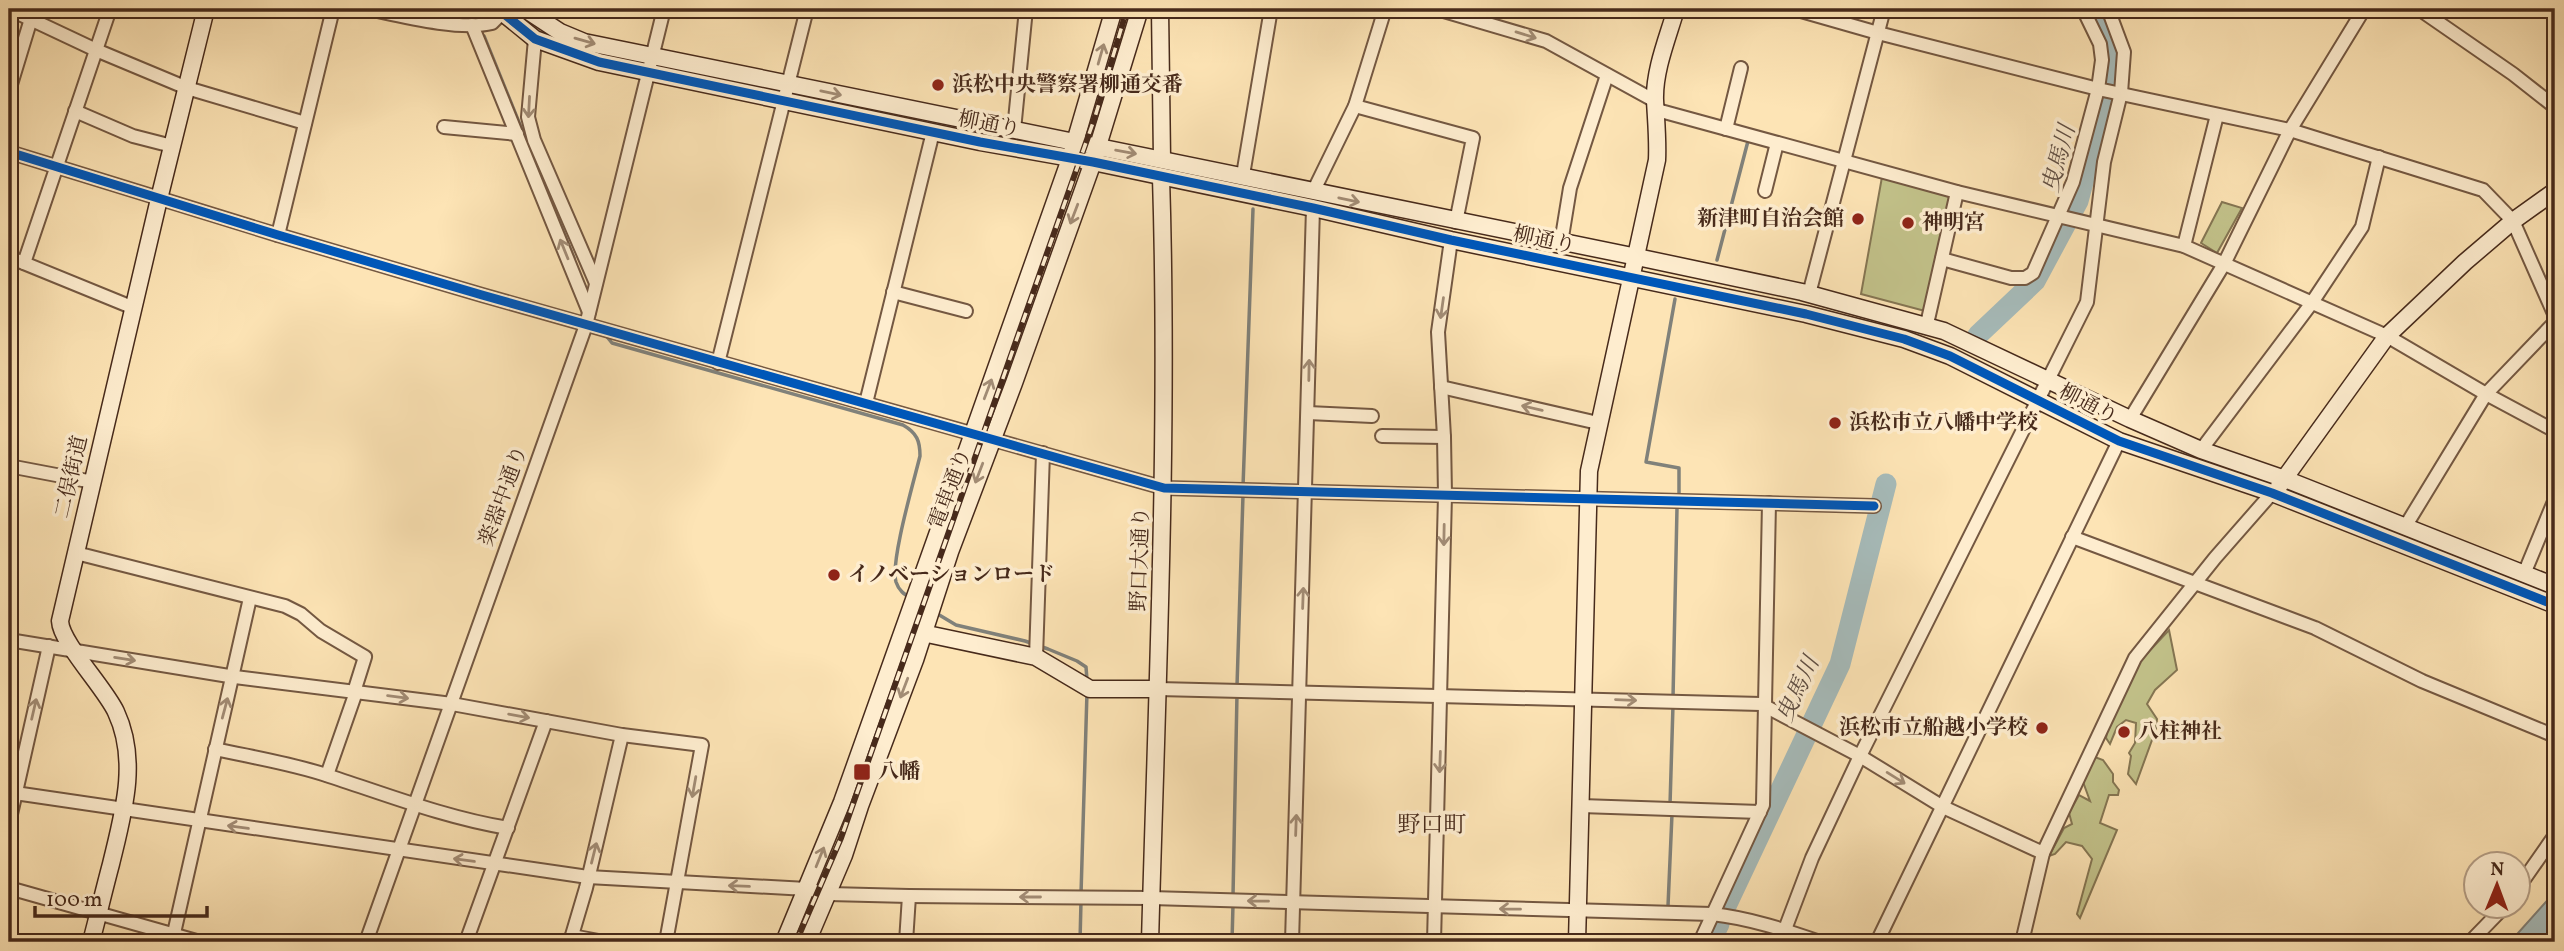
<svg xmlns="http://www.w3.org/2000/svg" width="2564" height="951" viewBox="0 0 2564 951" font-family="Vollkorn,'Noto Serif JP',serif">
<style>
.green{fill:#c3c38b;stroke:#857653;stroke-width:2}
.water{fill:#a6bbba;stroke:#80817a;stroke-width:2}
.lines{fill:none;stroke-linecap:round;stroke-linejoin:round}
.stream{stroke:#80817a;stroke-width:3.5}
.river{stroke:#a6bbba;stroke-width:21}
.street-casing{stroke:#745842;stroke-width:16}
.secondary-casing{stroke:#472a1b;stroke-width:19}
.street{stroke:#feedcf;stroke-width:12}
.secondary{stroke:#feedcf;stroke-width:16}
.rail-casing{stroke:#472a1b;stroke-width:6}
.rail{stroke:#feedcf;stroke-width:3.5;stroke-dasharray:10;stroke-linecap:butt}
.cycleway-casing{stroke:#feedcf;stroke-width:13}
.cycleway{stroke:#0057b8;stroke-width:9}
.oneway{stroke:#a28c75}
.poi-dot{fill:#8f2418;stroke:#feedcf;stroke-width:2.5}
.labels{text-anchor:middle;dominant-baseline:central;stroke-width:7;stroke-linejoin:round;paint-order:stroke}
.poi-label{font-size:21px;font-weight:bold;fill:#472a1b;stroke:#feedcf;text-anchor:start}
.street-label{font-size:21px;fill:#472a1b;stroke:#feedcf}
.water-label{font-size:23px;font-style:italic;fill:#5f4e43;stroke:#feedcf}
.neighbourhood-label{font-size:23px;fill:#472a1b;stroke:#feedcf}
</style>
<rect width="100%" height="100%" fill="#fde4b5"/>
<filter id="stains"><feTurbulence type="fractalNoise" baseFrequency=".00286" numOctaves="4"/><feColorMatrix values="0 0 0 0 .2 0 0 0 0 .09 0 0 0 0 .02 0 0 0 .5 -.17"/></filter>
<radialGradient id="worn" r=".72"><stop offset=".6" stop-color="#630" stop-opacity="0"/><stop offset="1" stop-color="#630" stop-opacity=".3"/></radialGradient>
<g class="green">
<polygon points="1882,177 1951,195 1925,311 1861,294"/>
<polygon points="2222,202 2242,208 2217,253 2201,243"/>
<polygon points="2169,630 2177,670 2155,690 2147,704 2157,719 2156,729 2136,784 2128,774 2131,756 2129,753 2135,743 2136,723 2126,720 2117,727 2110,744 2106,738 2109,719 2141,660"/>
<polygon points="2092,756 2103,760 2113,774 2113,782 2119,790 2118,795 2109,795 2100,823 2117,830 2080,918 2077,914 2092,859 2082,846 2066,842 2055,854 2049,856 2064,828 2072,824 2069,813 2079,795 2090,801 2082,779"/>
</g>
<polygon class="water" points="2555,892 2555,942 2510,942 2553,894"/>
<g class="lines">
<g class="stream">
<polyline points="484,36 574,258"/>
<polyline points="1717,260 1748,141"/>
<polyline points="1675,299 1646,462 1679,468 1679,495"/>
<path d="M604,333L612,343L903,425C917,433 920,441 920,456C914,481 890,562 896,582C899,591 904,594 911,598"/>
<polyline points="1243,487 1253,209"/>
<polyline points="936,613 956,625 1025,641 1048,649 1077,661 1086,667 1087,680"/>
<polyline points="1237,686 1243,495"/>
<polyline points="1673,698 1677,508"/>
<polyline points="1670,805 1673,705"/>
<polyline points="1081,894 1087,692"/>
<polyline points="1233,896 1237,694"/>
<polyline points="1668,906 1672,814"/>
<polyline points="1080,942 1081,901"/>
<polyline points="1232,942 1233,904"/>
</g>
<g class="river">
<polyline points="1978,335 2035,281 2078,201 2101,115 2111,62 2109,43 2093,9"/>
<polyline points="1726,906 1840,664 1886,484"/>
<polyline points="1710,942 1719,924"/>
</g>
<defs>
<g id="street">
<polyline points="9,9 96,50 187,88 305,123"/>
<path d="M368,9C401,16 460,31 492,23L502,13"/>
<polyline points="1369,9 1384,12"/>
<polyline points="1437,9 1546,41 1655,101"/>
<polyline points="1794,9 1878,33 2098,89 2290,130 2483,190 2513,221 2555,316"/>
<polyline points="2419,9 2513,74 2555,107"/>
<polyline points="472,25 589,312"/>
<polyline points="535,39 528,117 534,140 596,283"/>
<polyline points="9,91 34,9"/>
<polyline points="1355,106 1473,138 1456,222"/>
<polyline points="1657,110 1957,192 2184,246 2387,336 2486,394 2555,431"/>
<polyline points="75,111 133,136 172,146"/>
<polyline points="444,127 517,134"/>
<polyline points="1726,129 1741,68"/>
<polyline points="1014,130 1026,9"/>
<polyline points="9,152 278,235 482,295 1164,488 1874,506"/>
<polyline points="1243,175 1271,9"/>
<polyline points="1765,191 1777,143"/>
<polyline points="1313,192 1355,106 1385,9"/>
<polyline points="278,235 333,9"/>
<polyline points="1561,243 1570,188 1607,75"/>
<polyline points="2184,246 2217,115"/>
<polyline points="9,257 134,308"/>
<polyline points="1942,259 2011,278 2025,278 2033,273 2073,182 2098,89 2102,60 2100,44 2083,9"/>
<polyline points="24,263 110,9"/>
<polyline points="893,292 966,311"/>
<polyline points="1809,294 1884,9"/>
<polyline points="1927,324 1957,192"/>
<polyline points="718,363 807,9"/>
<polyline points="1441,387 1598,423"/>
<polyline points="866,403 933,132"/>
<polyline points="1308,413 1372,416"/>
<polyline points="2130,419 2224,264 2290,130 2364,9"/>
<polyline points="1382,436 1444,437"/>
<polyline points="2201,450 2311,304 2362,227 2379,157"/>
<polyline points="9,466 93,482"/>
<polyline points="2405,527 2486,394 2555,322"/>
<polyline points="2072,537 2315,628 2422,681 2555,736"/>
<polyline points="76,553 285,606 301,614 321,631 365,657 354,692"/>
<polyline points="2524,574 2555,499"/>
<polyline points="9,640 235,677 452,704 622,735 702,745 666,942"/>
<polyline points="1036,657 1043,453"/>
<polyline points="1158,689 1761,704 1860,756 1943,807 2043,853"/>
<path d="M215,749C251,757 290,763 326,775C385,794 446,818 508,828"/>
<polyline points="327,775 356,692"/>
<path d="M15,793L588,877L807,889L829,894L909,896L1151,898L1712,914C1749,918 1785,930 1820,942"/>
<polyline points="1581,806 1760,812"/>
<polyline points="9,823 49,646"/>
<polyline points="9,888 200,942"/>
<polyline points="2518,888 2555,835"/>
<polyline points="572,936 604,942"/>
<polyline points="172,942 250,598"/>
<polyline points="366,942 586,325 664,9"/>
<polyline points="466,942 546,721"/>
<polyline points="570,942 586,888 622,735"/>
<polyline points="906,942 909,896"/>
<polyline points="1292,942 1313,208"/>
<polyline points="1434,942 1445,495 1444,437 1438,332 1451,240"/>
<polyline points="1700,942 1763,805 1769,503"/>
<polyline points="1784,942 1787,924 1812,858 1860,756 2087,302 2104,162 2121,93 2124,52 2108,9"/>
<polyline points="1877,942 2119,441"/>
<polyline points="2022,942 2043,853 2135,658 2215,558 2272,493"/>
<polyline points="2470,942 2505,906"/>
</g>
<g id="secondary">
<polyline points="498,9 535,39 599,62 980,142 1093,162 1313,208 1451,240 1806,314 1904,339 1950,356 2119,441 2272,493 2555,605"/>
<polyline points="525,9 560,32 584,42 1637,257 1802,292 1944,331 2130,419 2201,450 2285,479 2555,586"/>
<polyline points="1160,9 1162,159"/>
<polyline points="2279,486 2387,336 2465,262 2513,221 2555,191"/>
<polyline points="913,631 1036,657 1090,689 1158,689"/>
<path d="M91,942C98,916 104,890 111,864C123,814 139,761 116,712C105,688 61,643 60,621L159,199L206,9"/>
<polyline points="784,942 842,802 942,521 1070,159 1114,9"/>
<polyline points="807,942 844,855 860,806 915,660 950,552 1014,383 1093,162 1140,9"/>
<path d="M1150,942C1157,687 1169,432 1161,177"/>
<path d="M1577,942L1589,471L1657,160C1658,140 1656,120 1655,100C1654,70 1668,37 1676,9"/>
</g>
</defs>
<use href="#street" class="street-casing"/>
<use href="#secondary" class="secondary-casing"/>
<use href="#street" class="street"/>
<use href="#secondary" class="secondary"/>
<defs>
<polyline id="rail" points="796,942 841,838 1095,117 1127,9"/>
</defs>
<use href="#rail" class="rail-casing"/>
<use href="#rail" class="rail"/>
<defs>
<g id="cycleway">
<polyline points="498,9 535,39 599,62 980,142 1093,162 1313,208 1451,240 1806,314 1904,339 1950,356 2119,441 2272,493 2555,605"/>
<polyline points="9,152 278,235 482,295 1164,488 1874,506"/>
</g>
</defs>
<use href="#cycleway" class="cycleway-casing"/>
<use href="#cycleway" class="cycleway"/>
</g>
<defs><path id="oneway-shaft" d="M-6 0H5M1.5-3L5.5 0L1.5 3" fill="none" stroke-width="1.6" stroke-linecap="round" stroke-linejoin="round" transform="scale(1.75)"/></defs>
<g class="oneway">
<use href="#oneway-shaft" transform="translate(1526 35) rotate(17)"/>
<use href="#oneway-shaft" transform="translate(585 41) rotate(16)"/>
<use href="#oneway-shaft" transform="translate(1101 54) rotate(-74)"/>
<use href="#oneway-shaft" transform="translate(831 93) rotate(12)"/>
<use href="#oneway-shaft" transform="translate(529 107) rotate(93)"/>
<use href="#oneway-shaft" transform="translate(1126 152) rotate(10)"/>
<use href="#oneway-shaft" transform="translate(1349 200) rotate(12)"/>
<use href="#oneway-shaft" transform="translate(1074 214) rotate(111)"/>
<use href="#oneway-shaft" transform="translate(564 249) rotate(-112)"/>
<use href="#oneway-shaft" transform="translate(1442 308) rotate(98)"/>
<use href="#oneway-shaft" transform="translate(1309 370) rotate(-89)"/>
<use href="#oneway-shaft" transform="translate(988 389) rotate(-69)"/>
<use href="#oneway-shaft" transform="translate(1532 408) rotate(-167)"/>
<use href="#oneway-shaft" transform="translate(979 473) rotate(111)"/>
<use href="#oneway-shaft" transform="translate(1444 535) rotate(91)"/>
<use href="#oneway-shaft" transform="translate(1303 598) rotate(-88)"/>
<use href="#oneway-shaft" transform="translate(125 659) rotate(9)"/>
<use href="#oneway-shaft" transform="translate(904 688) rotate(111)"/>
<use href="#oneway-shaft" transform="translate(398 697) rotate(7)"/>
<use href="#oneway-shaft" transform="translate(1626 700) rotate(2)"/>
<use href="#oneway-shaft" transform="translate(225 708) rotate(-75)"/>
<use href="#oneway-shaft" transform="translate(34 709) rotate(-77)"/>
<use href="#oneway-shaft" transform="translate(519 716) rotate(10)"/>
<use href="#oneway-shaft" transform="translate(1440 762) rotate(92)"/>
<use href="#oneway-shaft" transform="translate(1896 778) rotate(32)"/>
<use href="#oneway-shaft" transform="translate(694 787) rotate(100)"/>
<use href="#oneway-shaft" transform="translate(1296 825) rotate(-88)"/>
<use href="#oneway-shaft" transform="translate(238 827) rotate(-172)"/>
<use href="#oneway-shaft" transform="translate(594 853) rotate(-76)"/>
<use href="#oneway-shaft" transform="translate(820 857) rotate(-68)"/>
<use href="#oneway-shaft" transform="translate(464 860) rotate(-172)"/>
<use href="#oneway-shaft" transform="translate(739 886) rotate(-178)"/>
<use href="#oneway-shaft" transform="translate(1030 897) rotate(-180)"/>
<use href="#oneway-shaft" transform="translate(1258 901) rotate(-179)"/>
<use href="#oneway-shaft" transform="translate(1510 909) rotate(-179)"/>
</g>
<g class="poi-dot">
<circle cx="938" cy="85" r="7"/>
<circle cx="1858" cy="219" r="7"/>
<circle cx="1908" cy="223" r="7"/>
<circle cx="1835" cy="423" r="7"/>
<circle cx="834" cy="575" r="7"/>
<circle cx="2042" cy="728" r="7"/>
<circle cx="2124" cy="732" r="7"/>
<rect x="853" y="763" width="18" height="18" rx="3.5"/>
</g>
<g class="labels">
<g class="poi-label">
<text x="952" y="85">浜松中央警察署柳通交番</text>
<text x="1844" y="219" text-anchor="end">新津町自治会館</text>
<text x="1922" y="223">神明宮</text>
<text x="1849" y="423">浜松市立八幡中学校</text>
<text x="848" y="575">イノベーションロード</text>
<text x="2028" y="728" text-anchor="end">浜松市立船越小学校</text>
<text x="2138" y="732">八柱神社</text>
<text x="878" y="772">八幡</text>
</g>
<g class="street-label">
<text transform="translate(989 125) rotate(11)">柳通り</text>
<text transform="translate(1544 241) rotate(12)">柳通り</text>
<text transform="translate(2088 405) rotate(27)">柳通り</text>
<text transform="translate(72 477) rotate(-77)">二俣街道</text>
<text transform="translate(951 489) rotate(-69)">電車通り</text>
<text transform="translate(504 496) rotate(-70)">楽器中通り</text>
<text transform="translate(1141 559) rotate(-88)">野口大通り</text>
</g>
<g class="water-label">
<text transform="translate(2060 159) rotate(-75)">曳馬川</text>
<text transform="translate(1799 690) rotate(-65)">曳馬川</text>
</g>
<g class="neighbourhood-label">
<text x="1432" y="826">野口町</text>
</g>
</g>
<rect width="2564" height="951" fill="none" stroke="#fde4b5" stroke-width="35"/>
<rect x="10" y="10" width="2543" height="930" fill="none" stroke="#472a1b" stroke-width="3.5"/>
<rect x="18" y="18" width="2529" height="916" fill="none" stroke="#472a1b" stroke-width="2"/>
<g transform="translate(2497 885) rotate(1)"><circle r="33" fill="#feedcf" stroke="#b59f87" stroke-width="2"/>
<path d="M0-5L12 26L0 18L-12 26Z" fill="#8f2418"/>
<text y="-10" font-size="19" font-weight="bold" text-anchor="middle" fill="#472a1b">N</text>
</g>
<path d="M35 906v10h172v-10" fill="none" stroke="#472a1b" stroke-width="3.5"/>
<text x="46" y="906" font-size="21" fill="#472a1b" stroke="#feedcf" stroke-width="5" paint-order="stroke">100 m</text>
<rect width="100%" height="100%" filter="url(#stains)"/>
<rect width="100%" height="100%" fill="url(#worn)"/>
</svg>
